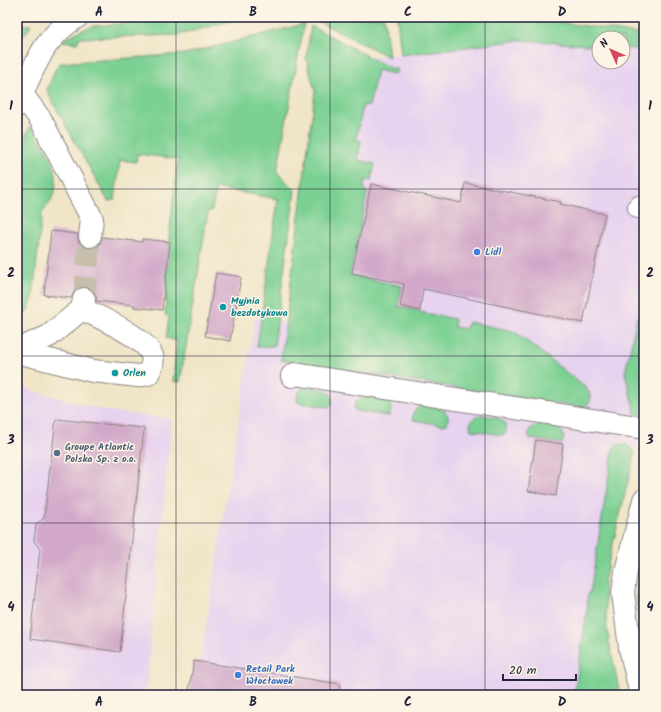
<svg xmlns="http://www.w3.org/2000/svg" width="661" height="712" viewBox="0 0 661 712" font-family="Kalam,sans-serif">
<style>
.built{fill:#e7d2ef}
.green{fill:#7bd093;stroke:#4e7967}
.building{fill:#d1a8c9}
.lines{fill:none;stroke-linecap:round;stroke-linejoin:round}
.minor-tunnel{stroke:#c7beab;stroke-width:22;stroke-dasharray:22 11;stroke-linecap:butt}
.minor-casing{stroke:#898481;stroke-width:24}
.minor{stroke:#fff;stroke-width:22}
.grid{fill:none;stroke:#22223b;stroke-width:1;stroke-opacity:0.55}
.shop-dot{fill:#3f7fe0;stroke:#fcf5e5;stroke-width:1.5}
.culture-dot{fill:#0f9aa8;stroke:#fcf5e5;stroke-width:1.5}
.service-dot{fill:#5c6f8a;stroke:#fcf5e5;stroke-width:1.5}
.labels{text-anchor:middle;dominant-baseline:central;stroke-width:3;stroke-linejoin:round;paint-order:stroke}
.shop-label{font-size:10px;font-weight:bold;fill:#366cbe;stroke:#fcf5e5;text-anchor:start}
.culture-label{font-size:10px;font-weight:bold;fill:#0d838f;stroke:#fcf5e5;text-anchor:start}
.service-label{font-size:10px;font-weight:bold;fill:#4e5e75;stroke:#fcf5e5;text-anchor:start}
.neatline{fill:none;stroke:#22223b;stroke-width:1.5}
.grid-label{font-size:13px;text-anchor:middle;font-weight:bold;fill:#22223b}
</style>
<rect width="100%" height="100%" fill="#fcf5e5"/>
<filter id="ink" filterUnits="userSpaceOnUse"><feTurbulence type="fractalNoise" baseFrequency=".025" numOctaves="2"/><feDisplacementMap in="SourceGraphic" scale="8" xChannelSelector="R" yChannelSelector="G"/><feConvolveMatrix kernelMatrix="1 2 1 2 8 2 1 2 1" color-interpolation-filters="sRGB"/></filter>
<filter id="wash" filterUnits="userSpaceOnUse"><feTurbulence type="fractalNoise" baseFrequency=".012" numOctaves="4" result="noise"/><feDisplacementMap in="SourceGraphic" scale="16" xChannelSelector="R" yChannelSelector="G"/><feGaussianBlur stdDeviation="0.9" result="paint"/><feColorMatrix in="noise" values="0 0 0 0 0 0 0 0 0 0 0 0 0 0 0 0 0 1.4 0 .05"/><feComposite in="paint" operator="in"/></filter>
<g filter="url(#wash)">
<rect width="100%" height="100%" fill="#f0e5c7"/>
<g class="built">
<polygon points="522,40 599,46 599,62 623,62 623,48 644,50 644,413 610,555 604,581 603,594 607,630 620,695 195,695 255,318 293,324 323,63"/>
<polygon points="17,384 33,391 106,411 172,419 145,695 17,695"/>
</g>
<g class="green">
<polygon points="174,17 246,17 178,35 79,38 77,43 62,41 77,32 93,26 155,21"/>
<polygon points="335,17 384,17 389,57 318,21"/>
<polygon points="397,17 518,17 594,27 644,35 644,50 623,48 623,38 599,38 599,46 522,40 401,55"/>
<polygon points="17,23 30,25 31,26 22,38 17,37"/>
<polygon points="304,24 277,172 295,190 274,346 257,347 278,199 216,188 212,210 208,212 180,382 173,381 177,341 166,338 169,316 165,315 169,236 178,159 137,154 136,162 120,160 115,200 108,201 52,101 47,90 55,70 60,63 185,54"/>
<path d="M311,26L392,69H397L396,73L393,74L377,70L369,106L363,105L356,140L361,141L358,160L375,164L371,181L365,180L364,187L367,193L350,275L402,286L398,306L420,311V312L455,319L454,327L466,329L468,322L514,331L586,388C592,395 592,403 584,408L281,360L315,91L306,58Z"/>
<path d="M30,126C51,154 70,181 42,213L33,297C30,307 26,315 17,322V157Z"/>
<polygon points="637,317 639,317 644,318 644,413 636,416 625,373"/>
<path d="M308,387C320,389 335,388 332,405L328,407L299,403L297,400C297,393 301,388 308,387Z"/>
<path d="M363,397C375,397 398,399 389,416L356,411L354,408C355,402 357,399 363,397Z"/>
<path d="M421,406C433,406 453,408 447,424L443,425L413,420C411,414 415,408 421,406Z"/>
<path d="M480,415C484,415 488,416 493,417C503,419 507,422 506,433L502,435L471,430C468,423 473,417 480,415Z"/>
<path d="M541,424C552,426 567,427 563,442L561,444L529,438C526,430 533,425 541,424Z"/>
<polygon points="617,444 626,445 635,452 604,581 607,630 620,695 574,695 588,605 587,604 588,593 590,593 613,449"/>
<path d="M644,574V640L643,647C641,630 629,585 644,574Z"/>
</g>
<g id="blocks">
<g class="building">
<polygon points="465,183 561,202 560,204 605,214 583,323 423,289 420,311 400,306 404,284 352,273 371,184 461,203"/>
<polygon points="51,231 78,234 78,241 82,246 89,248 95,248 100,244 102,237 142,242 142,239 170,242 162,310 134,307 134,305 96,301 96,295 93,290 86,287 80,287 75,290 71,298 44,295"/>
<polygon points="216,273 241,277 230,341 205,336"/>
<polygon points="56,419 144,428 120,652 30,639 40,549 34,541 36,524 44,518"/>
<polygon points="536,440 563,444 556,496 528,491"/>
<polygon points="194,661 340,684 339,695 188,695"/>
</g>
</g>
</g>
<g filter="url(#ink)">
<use href="#blocks" fill-opacity="0" stroke="#898481" stroke-width="1"/>
<g class="lines">
<polyline class="minor-tunnel" points="84,299 90,236"/>
<defs>
<g id="minor">
<polyline points="22,94 41,120 92,219 90,236"/>
<path d="M17,106C24,90 30,73 39,58C46,42 62,26 77,17"/>
<polyline points="639,207 644,206"/>
<polyline points="17,350 49,336 82,309 84,299"/>
<path d="M17,352L93,371L138,376L148,374C151,368 154,362 152,356C147,338 99,317 82,309"/>
<polyline points="292,376 295,374 301,375 644,428"/>
<polyline points="641,695 630,648 623,593 626,571 644,500"/>
</g>
</defs>
<use href="#minor" class="minor-casing"/>
<use href="#minor" class="minor"/>
</g>
</g>
<path class="grid" d="M176,17V695M330,17V695M485,17V695M17,189H644M17,356H644M17,523H644"/>
<g class="shop-dot">
<circle cx="477" cy="252" r="4"/>
<circle cx="238" cy="675" r="4"/>
</g>
<g class="culture-dot">
<circle cx="223" cy="307" r="4"/>
<circle cx="115" cy="373" r="4"/>
</g>
<circle class="service-dot" cx="57" cy="453" r="4"/>
<g class="labels">
<g class="shop-label">
<text x="485" y="252">Lidl</text>
<text x="246" y="669">Retail Park<tspan x="246" dy="12">Włocławek</tspan></text>
</g>
<g class="culture-label">
<text x="231" y="301">Myjnia<tspan x="231" dy="12">bezdotykowa</tspan></text>
<text x="123" y="373">Orlen</text>
</g>
<g class="service-label">
<text x="65" y="447">Groupe Atlantic<tspan x="65" dy="12">Polska Sp. z o.o.</tspan></text>
</g>
</g>
<rect width="661" height="712" fill="none" stroke="#fcf5e5" stroke-width="44"/>
<g transform="translate(611 50) rotate(315)"><circle r="19" fill="#fcf5e5" stroke="#a5a1a1"/>
<path d="M0-3L7 15L0 10L-7 15Z" fill="#d1495b"/>
<text y="-6" font-size="11" font-weight="bold" text-anchor="middle" fill="#22223b">N</text>
</g>
<path d="M503 674v6h73v-6" fill="none" stroke="#22223b" stroke-width="2"/>
<text x="509" y="674" font-size="12" fill="#22223b" stroke="#fcf5e5" stroke-width="3" paint-order="stroke">20 m</text>
<rect x="22" y="22" width="617" height="668" class="neatline"/>
<g class="grid-label">
<text x="99" y="16">A</text>
<text x="253" y="16">B</text>
<text x="408" y="16">C</text>
<text x="562" y="16">D</text>
<text x="11" y="110">1</text>
<text x="650" y="110">1</text>
<text x="11" y="277">2</text>
<text x="650" y="277">2</text>
<text x="11" y="444">3</text>
<text x="650" y="444">3</text>
<text x="11" y="611">4</text>
<text x="650" y="611">4</text>
<text x="99" y="706">A</text>
<text x="253" y="706">B</text>
<text x="408" y="706">C</text>
<text x="562" y="706">D</text>
</g>
</svg>
